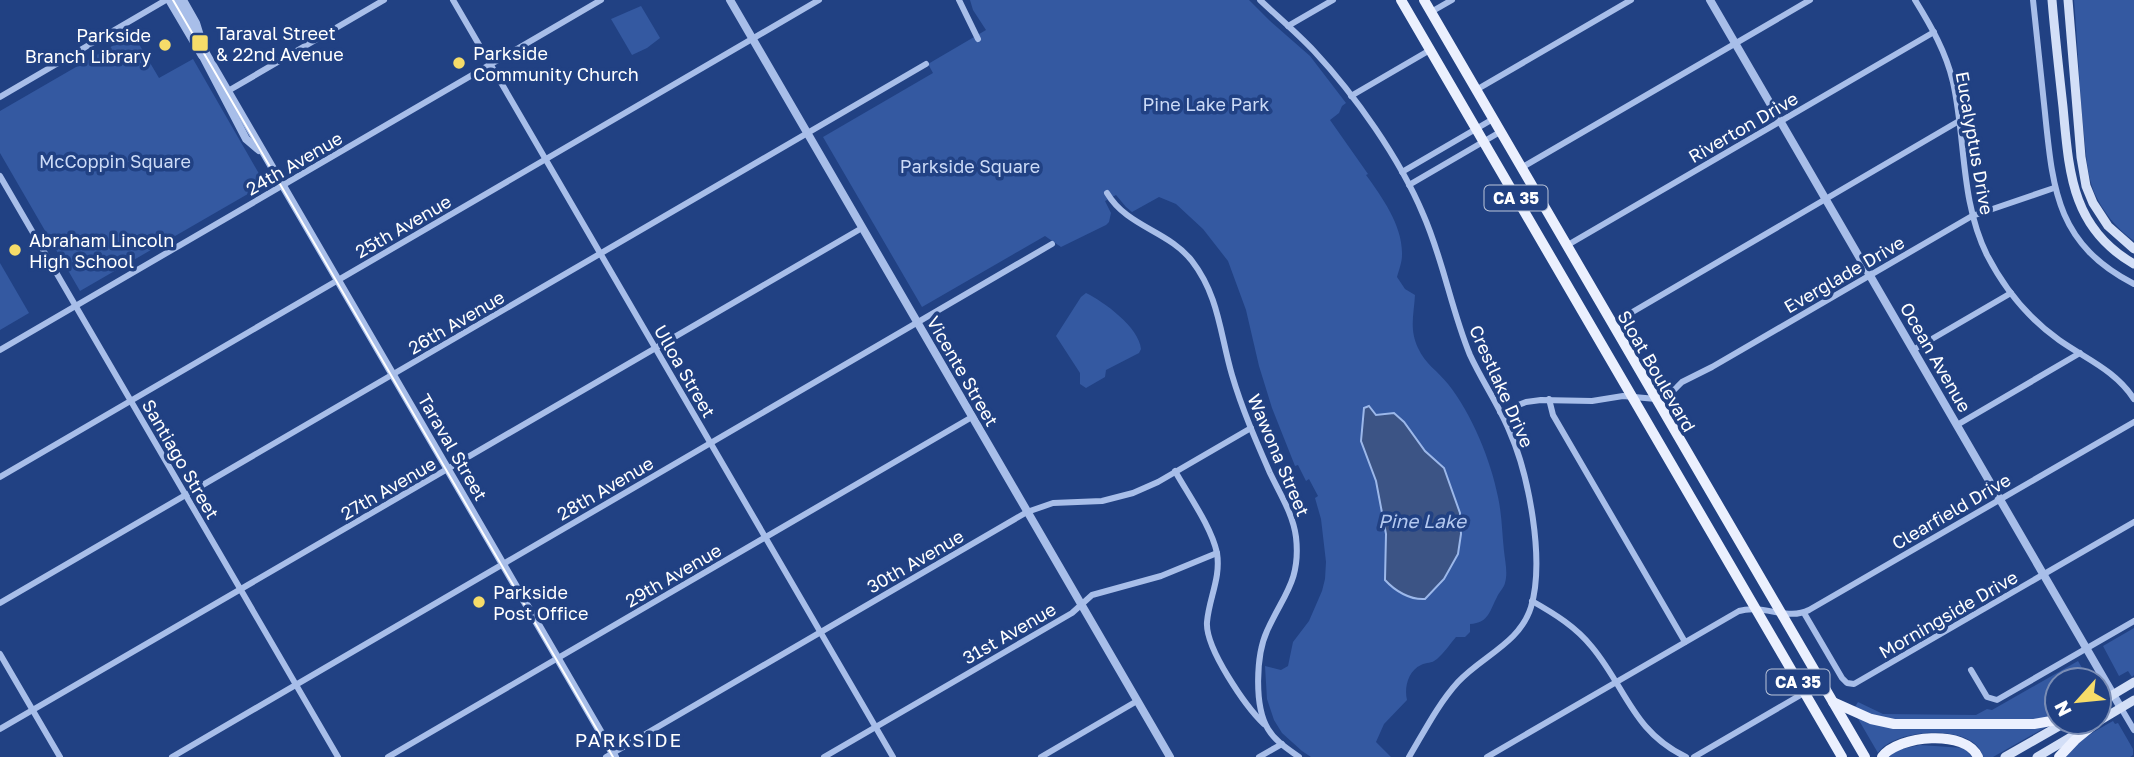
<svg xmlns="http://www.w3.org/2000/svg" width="2134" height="757" viewBox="0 0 2134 757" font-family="'Golos Text',sans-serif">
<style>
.green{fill:#3459a1}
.water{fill:#3c5485;stroke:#9cb8ea;stroke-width:2}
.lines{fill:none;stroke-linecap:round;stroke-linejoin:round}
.minor{stroke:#a8bee9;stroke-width:6}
.tertiary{stroke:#a8bee9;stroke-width:8}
.secondary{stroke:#d3dff7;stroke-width:9}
.primary{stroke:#ebf0fe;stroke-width:10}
.tram{stroke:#fff;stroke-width:2}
.poi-dot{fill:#f6dc69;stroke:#214183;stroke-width:2.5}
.labels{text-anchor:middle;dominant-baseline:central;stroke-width:7;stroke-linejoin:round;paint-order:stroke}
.shield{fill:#214183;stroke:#bcc6da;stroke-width:2}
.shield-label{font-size:16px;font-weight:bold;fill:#fff}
.poi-label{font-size:18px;fill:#fff;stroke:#214183;text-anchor:start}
.park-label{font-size:18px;fill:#ccdbf7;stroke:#214183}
.street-label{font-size:18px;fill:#fff;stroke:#214183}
.water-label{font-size:19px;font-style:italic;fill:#b4c9f0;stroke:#214183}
.neighbourhood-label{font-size:19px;letter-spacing:2px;fill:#fff;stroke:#214183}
</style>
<rect width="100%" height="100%" fill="#214183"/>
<g class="green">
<path d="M970,0H1249L1269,20L1310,56L1346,103L1342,106L1339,113L1330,120L1368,174L1366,175C1382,197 1403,226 1402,255C1402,262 1399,270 1397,277L1405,289L1415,295C1414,314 1409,329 1418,348C1425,364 1438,371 1448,384C1472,414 1491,461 1498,497C1502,515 1502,533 1504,551C1505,561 1508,573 1505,583C1504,588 1499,592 1497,597C1490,610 1489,623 1470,624V632L1465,637H1456C1450,644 1444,653 1437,659C1431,664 1427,662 1421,665C1408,671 1404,688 1407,700L1384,724L1376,742L1391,757H1311L1302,751L1282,733L1274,720L1267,699L1265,666L1281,670L1288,666L1293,642L1309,621L1322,591L1325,579L1326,562L1321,519L1315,498L1318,496L1309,479L1306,481L1298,465L1295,466L1272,408L1259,366L1246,310L1228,261L1203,229L1176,204L1159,197L1132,212L1126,207L1116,195L1105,201L1111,213L1109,222L1106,225L1061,247L1045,236L922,307L823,137L933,73L928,64L986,30L973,10Z"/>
<path d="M2074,0H2134V241C2116,228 2103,212 2094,192C2087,174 2086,153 2084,134C2079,89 2078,45 2074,0Z"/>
<polygon points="641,6 660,38 647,48 632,55 611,19"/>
<polygon points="133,34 159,78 193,59 265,184 80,291 0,153 0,111"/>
<polygon points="0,263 29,313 0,330"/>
<path d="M1086,293C1104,302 1139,327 1141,349L1139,353L1106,370L1105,377L1086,388L1080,384V373L1056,336L1081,297Z"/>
<polygon points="2134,628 2134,675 2132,677 2128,671 2119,676 2103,646"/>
<path d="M2078,661L2089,680H2057V716C2005,726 1947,720 1894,719L1880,718L1855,707L1858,702L1883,714L1976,715L1987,709L1992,710Z"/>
<path d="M1857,717L1881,726L1908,729L2046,727L1993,757H1983C1976,723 1894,728 1878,753Z"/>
<path d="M2113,721L2115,724L2118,723L2133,749V755L2130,757H2065C2078,740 2095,731 2113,721Z"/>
<polygon points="1920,745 1964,748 1972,757 1889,757 1897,750"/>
</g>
<path class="water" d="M1369,406L1376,415L1394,413L1404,422L1425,451L1444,468L1460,513L1461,534L1458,554L1444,579L1425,599C1410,600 1395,591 1385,580L1386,534L1376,481L1361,441L1364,408Z"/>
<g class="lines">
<g class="minor">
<polyline points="168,0 201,56"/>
<polyline points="453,0 893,757"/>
<polyline points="959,0 978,39"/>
<path d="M1260,0C1278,17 1297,33 1314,51C1355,95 1400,159 1423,214C1443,259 1451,309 1470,355C1482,381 1498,404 1509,430C1529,475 1545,560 1531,607C1520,643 1482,656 1458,682C1438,704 1424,732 1409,757"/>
<path d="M1915,0C1931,26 1946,52 1953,82C1966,140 1960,200 1987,255C2004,288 2028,318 2059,340C2086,359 2115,370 2134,399"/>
<path d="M2033,0C2037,38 2041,75 2045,113C2053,191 2057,244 2134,284"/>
<polyline points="1431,12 1452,0"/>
<polyline points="1288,26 1333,0"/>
<polyline points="1476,90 1631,0"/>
<polyline points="228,91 384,0"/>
<polyline points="1351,96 1430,50"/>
<polyline points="0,97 166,0"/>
<polyline points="1521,168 1810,0"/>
<polyline points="1402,172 1493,119"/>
<polyline points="0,176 338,757"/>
<polyline points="1409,185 1500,132"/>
<path d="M1107,193C1127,227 1169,231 1192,261C1219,296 1220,334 1232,375C1242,409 1256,441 1270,473C1280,494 1293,514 1296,537C1301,581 1283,595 1267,631C1256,655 1254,706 1268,729C1275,741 1288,749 1299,757"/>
<polyline points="1566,246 1934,32"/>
<polyline points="1612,324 1959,121"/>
<polyline points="0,350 601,0"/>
<polyline points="1913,350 2011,293"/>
<polyline points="1549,399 1553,415 1685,642"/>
<polyline points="1500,412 1526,402 1541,400 1592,401 1623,396 1656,399 1675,389 1682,382 1712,367 1972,216 2054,188"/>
<polyline points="1957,425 2080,353"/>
<path d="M1175,471C1189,496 1211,526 1217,553C1221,578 1209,598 1207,622C1205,648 1246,707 1264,724"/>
<polyline points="0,477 819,0"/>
<path d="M1532,601C1555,614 1576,627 1592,647C1626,688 1633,732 1686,757"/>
<polyline points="0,603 926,64"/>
<polyline points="1804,613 1842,678 1847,683 1854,684 2134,522"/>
<polyline points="0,654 60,757"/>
<polyline points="1971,670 1987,697 1997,700 2134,621"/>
<polyline points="2121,708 2134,730"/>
<polyline points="0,729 862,228"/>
<polyline points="172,757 1052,244"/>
<polyline points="388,757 972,417"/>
<polyline points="606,757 1027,512 1053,503 1102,501 1133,493 1158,482 1251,428"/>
<polyline points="824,757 1072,613 1092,595 1161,576 1217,553"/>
<polyline points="1041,757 1137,701"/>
<polyline points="1259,757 1282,744"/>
<path d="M1487,757L1739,611C1763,604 1788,621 1809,610L2134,422"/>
<polyline points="1694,757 1804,693"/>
</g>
<g class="tertiary">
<polyline points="175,0 615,757"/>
<polyline points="183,0 196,23 200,36"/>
<polyline points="730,0 1170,757"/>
<polyline points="1710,0 2121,708"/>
<polyline points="200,51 246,139 259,150"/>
</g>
<g class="secondary">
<path d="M2052,0C2055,36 2059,71 2063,107C2069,171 2071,228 2134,264"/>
<polyline points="2068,0 2081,157 2086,186 2093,203 2108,226 2134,249"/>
<polyline points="2099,703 2134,682"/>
<polyline points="2099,721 2134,700"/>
<polyline points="2005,757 2066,722"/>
<polyline points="2037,757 2081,731"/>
</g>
<g class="primary">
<polyline points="1401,0 1842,757"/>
<polyline points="1424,0 1865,757"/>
<polyline points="1833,702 1871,719 1894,724 2034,724 2057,720"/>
<path d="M1882,757C1898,735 1966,729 1978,757"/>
<polyline points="2059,757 2075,740 2097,722"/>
</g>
<polyline class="tram" points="173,0 613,757"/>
</g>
<g class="poi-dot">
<rect x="191" y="34" width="18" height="18" rx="3.5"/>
<circle cx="165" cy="45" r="7"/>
<circle cx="459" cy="63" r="7"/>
<circle cx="15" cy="250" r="7"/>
<circle cx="479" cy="602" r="7"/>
</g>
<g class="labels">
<g class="shield">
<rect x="1484.5" y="185.5" width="63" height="25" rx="5"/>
<rect x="1766.5" y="669.5" width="63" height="25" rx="5"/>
</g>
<g class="shield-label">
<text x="1516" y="198">CA 35</text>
<text x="1798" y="682">CA 35</text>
</g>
<g class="poi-label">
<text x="216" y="33">Taraval Street<tspan x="216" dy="21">&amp; 22nd Avenue</tspan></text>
<text x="151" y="35" text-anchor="end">Parkside<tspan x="151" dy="21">Branch Library</tspan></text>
<text x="473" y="53">Parkside<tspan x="473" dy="21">Community Church</tspan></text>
<text x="29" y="240">Abraham Lincoln<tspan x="29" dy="21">High School</tspan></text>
<text x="493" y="592">Parkside<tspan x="493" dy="21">Post Office</tspan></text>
</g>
<g class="park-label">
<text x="1206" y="104">Pine Lake Park</text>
<text x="115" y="161">McCoppin Square</text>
<text x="970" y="166">Parkside Square</text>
</g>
<g class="street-label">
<text transform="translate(1743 127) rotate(-30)">Riverton Drive</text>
<text transform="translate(1975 143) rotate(80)">Eucalyptus Drive</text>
<text transform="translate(294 163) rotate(-30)">24th Avenue</text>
<text transform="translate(403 226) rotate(-30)">25th Avenue</text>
<text transform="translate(1844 274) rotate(-30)">Everglade Drive</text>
<text transform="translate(456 322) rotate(-30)">26th Avenue</text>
<text transform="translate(1936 357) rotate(60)">Ocean Avenue</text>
<text transform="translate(685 371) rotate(60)">Ulloa Street</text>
<text transform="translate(963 371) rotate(60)">Vicente Street</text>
<text transform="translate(1657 371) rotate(60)">Sloat Boulevard</text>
<text transform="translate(1502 386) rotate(66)">Crestlake Drive</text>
<text transform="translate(453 447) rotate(60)">Taraval Street</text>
<text transform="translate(1279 455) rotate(67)">Wawona Street</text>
<text transform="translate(181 459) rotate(60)">Santiago Street</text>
<text transform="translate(388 488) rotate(-30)">27th Avenue</text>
<text transform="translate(605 488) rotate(-30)">28th Avenue</text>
<text transform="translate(1951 511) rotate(-30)">Clearfield Drive</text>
<text transform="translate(915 561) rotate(-30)">30th Avenue</text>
<text transform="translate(673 575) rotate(-30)">29th Avenue</text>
<text transform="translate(1948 614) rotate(-30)">Morningside Drive</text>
<text transform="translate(1009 633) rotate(-30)">31st Avenue</text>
</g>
<g class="water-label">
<text x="1422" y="520">Pine Lake</text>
</g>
<g class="neighbourhood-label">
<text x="629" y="739">PARKSIDE</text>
</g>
</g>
<g transform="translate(2078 701) rotate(243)"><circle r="33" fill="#214183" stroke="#7a8db5" stroke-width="2"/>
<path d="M0-5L12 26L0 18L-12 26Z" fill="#f6dc69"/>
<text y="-10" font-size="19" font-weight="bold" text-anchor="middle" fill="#ffffff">N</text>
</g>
</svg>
